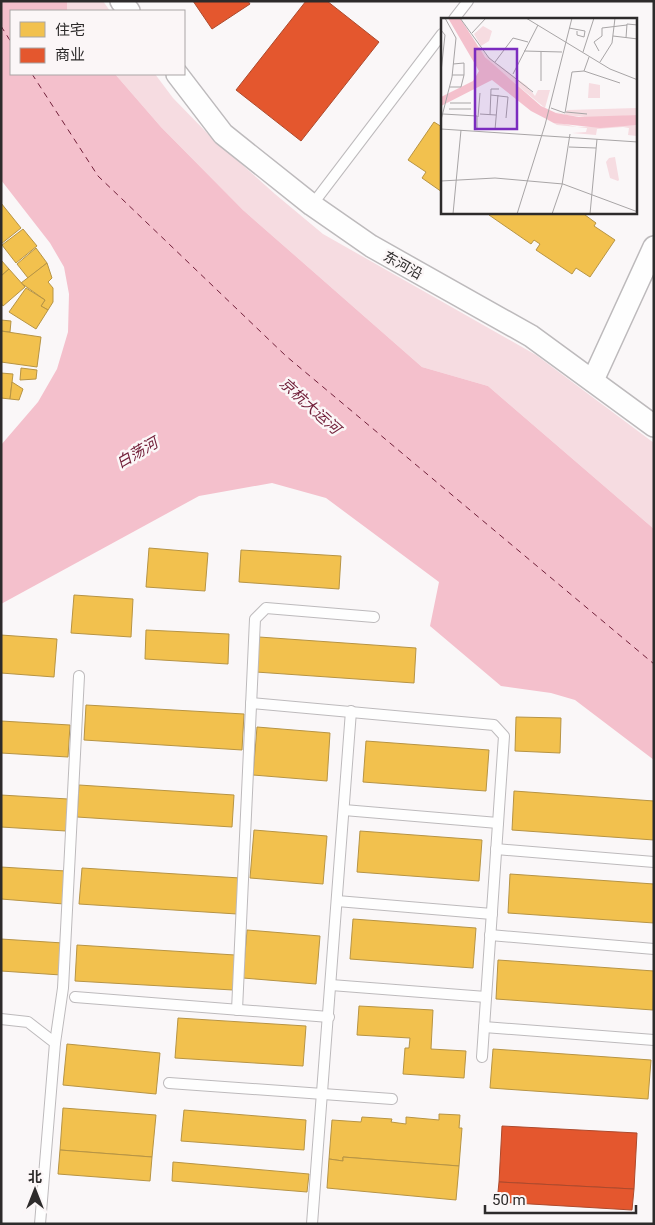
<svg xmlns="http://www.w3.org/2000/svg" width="655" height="1225" viewBox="0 0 655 1225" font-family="Roboto,'Noto Sans SC',sans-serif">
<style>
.green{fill:#f6dce1}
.water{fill:#f4c0cc}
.homes{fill:#f2c14e;stroke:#b79444}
.shops{fill:#e4572e;stroke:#ad4a2d}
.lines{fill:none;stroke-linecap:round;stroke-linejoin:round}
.ferry{stroke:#72203a;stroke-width:1;stroke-dasharray:6 5;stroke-linecap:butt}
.service-casing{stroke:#bdbabc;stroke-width:12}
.minor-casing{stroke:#bdbabc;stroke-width:24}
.service{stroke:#fefefe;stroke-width:10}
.minor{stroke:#fefefe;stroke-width:21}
.labels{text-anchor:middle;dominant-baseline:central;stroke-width:5;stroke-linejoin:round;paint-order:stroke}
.street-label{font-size:14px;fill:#2d2b2b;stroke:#fbf6f7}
.water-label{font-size:15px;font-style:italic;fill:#72203a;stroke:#fbf6f7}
.inset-river{fill:none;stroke:#f4c0cc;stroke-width:2.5}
.inset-road{fill:none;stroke:#a8a5a6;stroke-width:1}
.view{fill:#7b2cbf;fill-opacity:0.15;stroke:#7b2cbf;stroke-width:2.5}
.inset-edge{fill:none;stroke:#2d2b2b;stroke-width:2.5}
</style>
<rect width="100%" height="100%" fill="#faf7f8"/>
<g class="green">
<polygon points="67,1 103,1 110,11 67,11"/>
<polygon points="115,74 155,74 173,98 210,136 275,194 323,234 536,355 654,443 654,529 488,386 422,367 243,210 161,127"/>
</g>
<polygon class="water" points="1,1 67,1 67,11 11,11 11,74 115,74 161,127 243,210 422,367 488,386 654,529 654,760 575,700 551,693 501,686 430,626 439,582 326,498 272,483 199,496 1,604 1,445 38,402 57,369 68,332 69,294 64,267 50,243 1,180"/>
<g class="homes">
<polygon points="434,122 442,127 442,192 422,178 426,172 408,160"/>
<polygon points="1,203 21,228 1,244"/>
<polygon points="491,212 581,212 596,223 594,226 615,240 590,277 576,268 572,274 536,250 540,244 534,240 531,244 489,215"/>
<polygon points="23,229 37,246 16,263 2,245"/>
<polygon points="36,248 47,263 28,278 17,264"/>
<polygon points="1,260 9,269 1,276"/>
<polygon points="47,263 52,278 48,282 53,288 53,302 48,310 41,306 45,300 21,283"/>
<polygon points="9,269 25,287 3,306 1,303 1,276"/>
<polygon points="26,288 45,300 41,306 48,310 36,329 9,312"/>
<polygon points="1,320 11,321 10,332 1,331"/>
<polygon points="1,331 41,337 37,367 1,362"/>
<polygon points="21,368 37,370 36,379 20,380"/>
<polygon points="1,373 13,374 10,399 1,398"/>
<polygon points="12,382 23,389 19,400 10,399"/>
<polygon points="149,548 208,553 205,591 146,587"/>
<polygon points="241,550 341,556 339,589 239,582"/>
<polygon points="74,595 133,599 131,637 71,633"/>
<polygon points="146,630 229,634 228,664 145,659"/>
<polygon points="1,635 57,639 54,677 1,673"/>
<polygon points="259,637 416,648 414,683 256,672"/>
<polygon points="86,705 244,714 242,750 84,740"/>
<polygon points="516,717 561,718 560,753 515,751"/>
<polygon points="1,721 70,725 68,757 1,753"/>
<polygon points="257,727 330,733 327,781 253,775"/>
<polygon points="366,741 489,750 486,791 363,782"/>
<polygon points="79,785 234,795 232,827 77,817"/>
<polygon points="514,791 654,801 654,840 512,830"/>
<polygon points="1,795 68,799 66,831 1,827"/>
<polygon points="254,830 327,836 323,884 250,878"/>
<polygon points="360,831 482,840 479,881 357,872"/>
<polygon points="1,867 66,871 64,904 1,899"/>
<polygon points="82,868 240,878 237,914 79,904"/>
<polygon points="510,874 654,884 654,923 508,913"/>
<polygon points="353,919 476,928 473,968 350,959"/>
<polygon points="247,930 320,936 316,984 243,978"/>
<polygon points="1,939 63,943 61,975 1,971"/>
<polygon points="77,945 235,955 233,990 75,981"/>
<polygon points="498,960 654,971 653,1010 496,999"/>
<polygon points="359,1006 433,1010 431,1049 466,1051 464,1078 403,1074 405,1048 409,1048 410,1038 357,1035"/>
<polygon points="178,1018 306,1026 303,1066 175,1058"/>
<polygon points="67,1044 160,1053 156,1094 63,1085"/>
<polygon points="493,1049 651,1060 648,1099 490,1088"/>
<polygon points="63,1108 156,1115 152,1157 60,1150"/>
<polygon points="184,1110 306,1120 304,1150 181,1141"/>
<polygon points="439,1114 460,1115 459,1128 462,1128 459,1166 343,1157 343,1161 329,1159 332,1120 361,1122 362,1117 392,1119 391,1122 406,1124 406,1117 439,1120"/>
<polygon points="60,1150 152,1157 150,1181 58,1174"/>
<polygon points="343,1157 459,1166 456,1200 327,1188 329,1159 343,1161"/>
<polygon points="173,1162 309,1174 307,1192 172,1181"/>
</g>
<g class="shops">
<polygon points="193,1 248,1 250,4 212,29"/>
<polygon points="306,1 327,1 379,42 301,141 236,90"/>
<polygon points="502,1126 637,1133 634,1189 499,1182"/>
<polygon points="499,1182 634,1189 632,1210 497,1202"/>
</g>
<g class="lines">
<g class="ferry">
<polyline points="1,26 11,42"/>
<polyline points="32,74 98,176 286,356 654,664"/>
</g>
<defs>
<g id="service">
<polyline points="454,19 468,1"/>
<polyline points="312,205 442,34"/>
<polyline points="251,703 494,725 504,736 482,1057"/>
<polyline points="344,810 498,823"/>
<polyline points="496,849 654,862"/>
<polyline points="337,901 492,914"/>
<polyline points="490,935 654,949"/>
<polyline points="331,985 486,997"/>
<polyline points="75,997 329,1017"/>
<polyline points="237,1010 255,619 266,608 374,617"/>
<polyline points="1,1019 28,1022 55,1043 40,1224"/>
<polyline points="484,1027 654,1040"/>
<polyline points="55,1043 63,988 79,676"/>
<polyline points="169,1083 392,1099"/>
<polyline points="312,1224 351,711"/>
</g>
<g id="minor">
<polyline points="121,1 129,11"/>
<polyline points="177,74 223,134 312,205 371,246 531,336 654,426"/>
<polyline points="593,380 654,247"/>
</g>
</defs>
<use href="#service" class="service-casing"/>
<use href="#minor" class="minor-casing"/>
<use href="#service" class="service"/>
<use href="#minor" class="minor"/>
</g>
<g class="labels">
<g class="street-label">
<text transform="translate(403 265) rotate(29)">东河沿</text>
</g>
<g class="water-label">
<text transform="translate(310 406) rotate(42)">京杭大运河</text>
<text transform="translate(137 453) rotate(-30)">白荡河</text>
</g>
</g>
<g transform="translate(441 18)">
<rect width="196" height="196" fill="#faf7f8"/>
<path d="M42,8L51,13L48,23L40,28L33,16ZM38,28L45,37L86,68L94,78L97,72H109L104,90L53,48L38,32ZM148,65L159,67V80H147ZM196,90V97L153,100L125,97L110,93L124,96L126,92ZM107,102L136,109L196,107V118L187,117L188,110L182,109L156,111L155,117L131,115L145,114L146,110L116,107ZM174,139L178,162L177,163L169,160L165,144L168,140Z" fill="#f6dce1"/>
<path d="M7,0H19L44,39L100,88L115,95L138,99L196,97V107L159,110L113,105L90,93L51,62L0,88V79L32,63L38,53Z" fill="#f4c0cc"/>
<path class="inset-river" d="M13,0L40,42L104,96M108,98L137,104L197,102"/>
<path class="inset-road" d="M19,0L48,40L92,74M85,0L169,51L197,62M128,10L144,13L143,19L136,17V13M0,12L4,17L0,54M31,15L45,0M172,18L197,21M185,20L186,6L197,7M83,33L121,34M158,33L153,24L161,18V10L186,7M100,34V63M142,34L153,0M54,44L72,20L87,24M159,44L171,25L174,0M143,53L179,65M72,56L97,7M11,57H23V45L12,46M9,69H20L23,57M50,77L67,79L65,100M9,85H30M110,90L124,95L131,54L143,53L148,39M8,91H30M125,94L146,96M2,96L36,98V111M39,96L55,97M49,97L50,71H58M37,99L39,75M0,102L11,59L15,20L4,0M0,111L197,124M54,112L57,77M128,129L155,130M0,163L54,160L122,166L197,194M12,196L20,112M76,196L104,107L131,0M111,196L121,167L129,116M149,196L156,121"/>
<path class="view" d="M34,31H76V111H34Z"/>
<rect width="196" height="196" class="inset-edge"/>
</g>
<rect width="655" height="1225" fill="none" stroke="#2d2b2b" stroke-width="5"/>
<rect x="10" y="10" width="175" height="65" fill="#fbf6f7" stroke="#a9a5a5"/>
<rect x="20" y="22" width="25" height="15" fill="#f2c14e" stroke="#a9a5a5"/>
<text x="55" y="35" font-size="15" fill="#2d2b2b">住宅</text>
<rect x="20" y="48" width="25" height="15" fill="#e4572e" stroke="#a9a5a5"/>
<text x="55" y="60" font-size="15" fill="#2d2b2b">商业</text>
<g transform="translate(35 1190)" stroke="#fbf6f7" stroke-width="4" paint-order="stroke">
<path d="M0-4L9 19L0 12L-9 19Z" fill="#2d2b2b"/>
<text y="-8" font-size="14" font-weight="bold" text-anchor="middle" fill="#2d2b2b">北</text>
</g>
<path d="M485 1205v8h151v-8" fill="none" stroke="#2d2b2b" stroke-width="2.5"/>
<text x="492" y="1205" font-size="15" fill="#2d2b2b" stroke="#fbf6f7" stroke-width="4" paint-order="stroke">50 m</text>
</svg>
